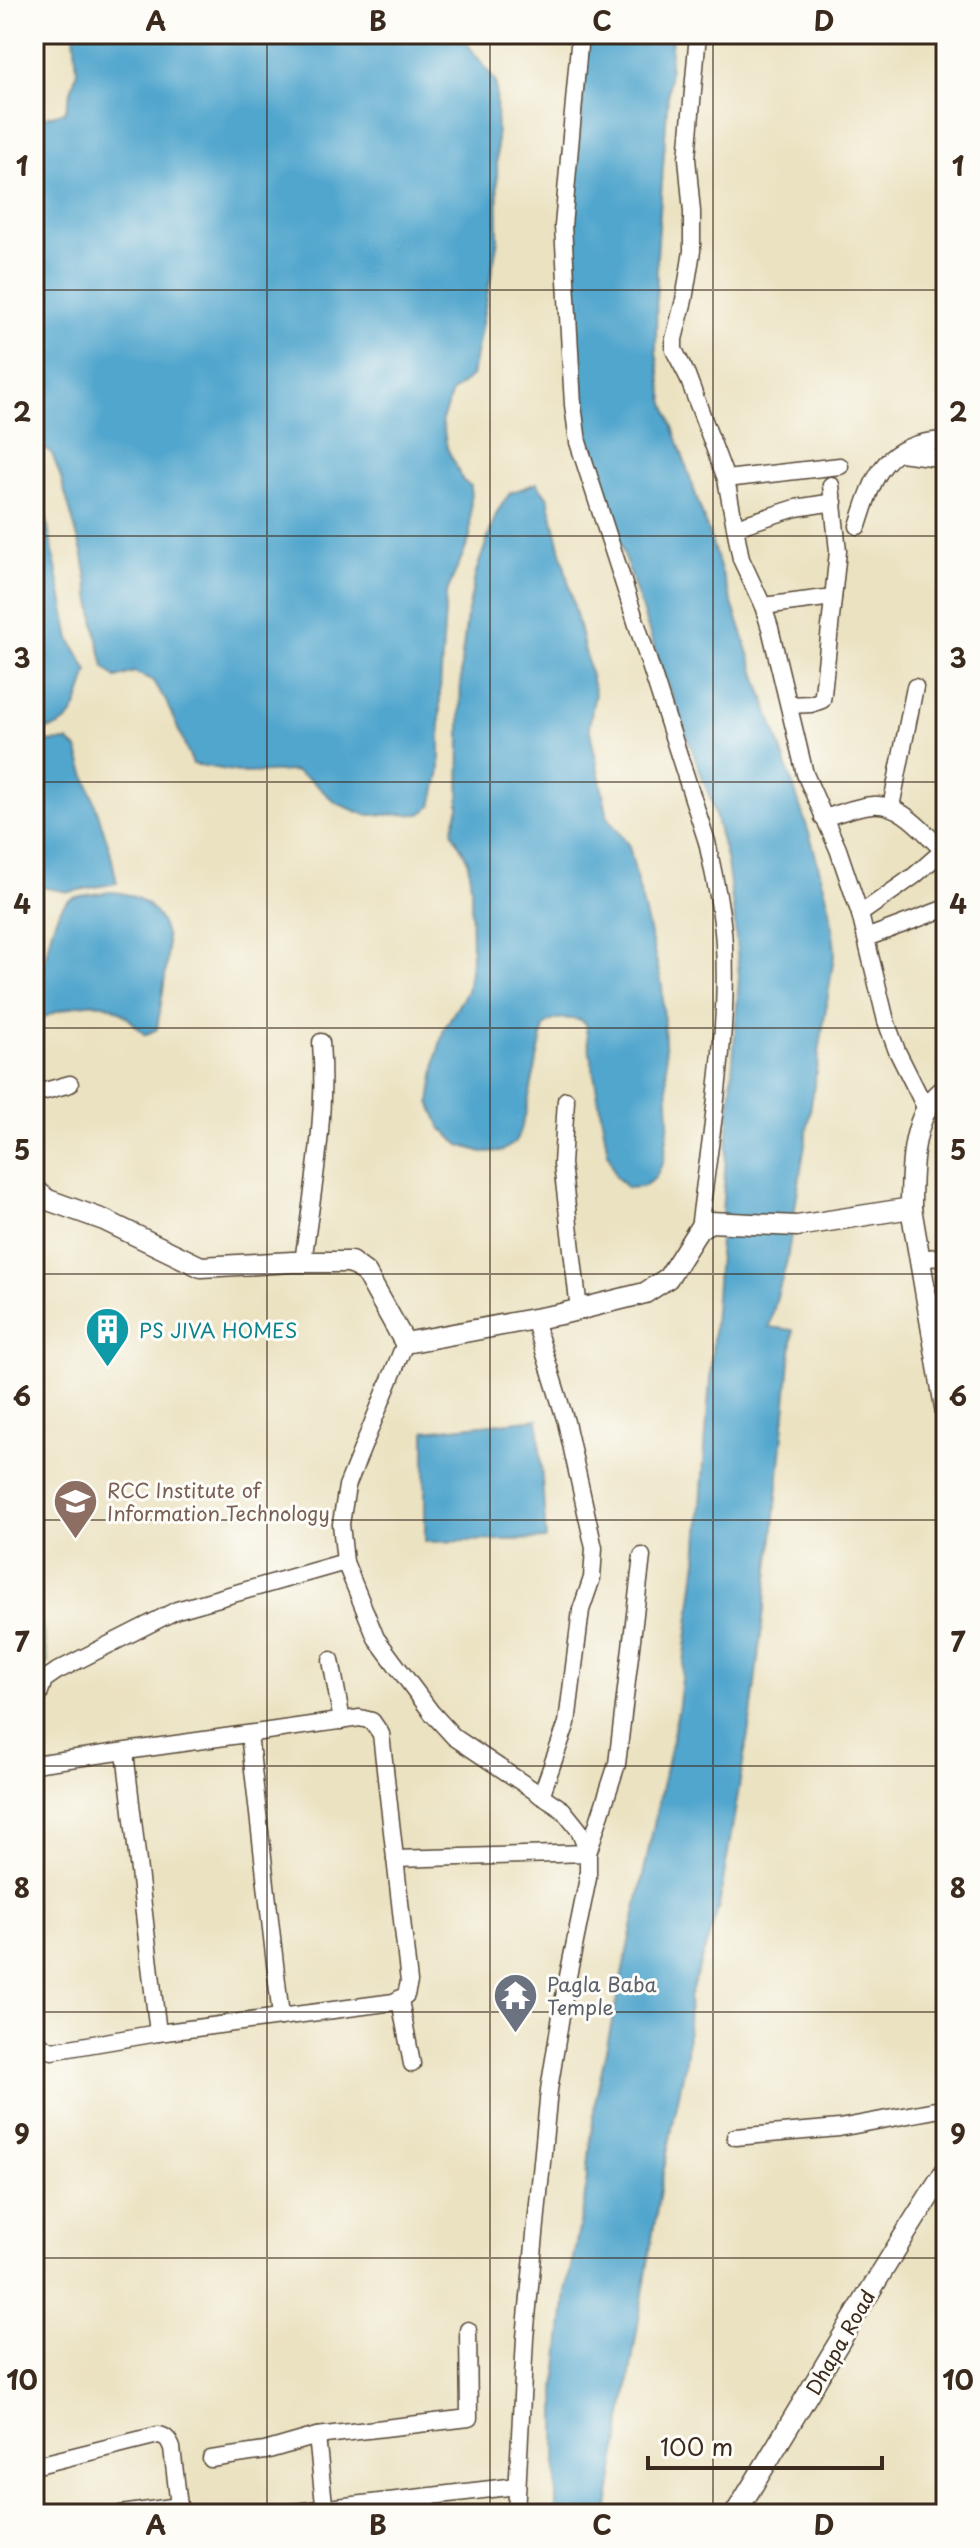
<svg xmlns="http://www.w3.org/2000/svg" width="980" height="2548" viewBox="0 0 980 2548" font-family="'Playpen Sans',sans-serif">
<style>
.green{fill:#74ca8f;stroke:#587a56;stroke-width:2}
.water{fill:#51a6cd;stroke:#466876;stroke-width:2}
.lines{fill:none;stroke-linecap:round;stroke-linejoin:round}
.minor-casing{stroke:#554636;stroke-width:19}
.tertiary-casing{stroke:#554636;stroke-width:23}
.minor{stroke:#fff;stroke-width:16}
.tertiary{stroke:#fff;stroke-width:20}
.grid{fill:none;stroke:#3b2a1e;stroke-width:2;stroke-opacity:0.55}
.labels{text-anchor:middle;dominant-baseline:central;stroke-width:6;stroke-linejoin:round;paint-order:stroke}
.culture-label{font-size:20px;fill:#0d838f;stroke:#fdfcf7;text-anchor:start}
.education-label{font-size:20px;fill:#785e54;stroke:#fdfcf7;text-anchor:start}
.worship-label{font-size:20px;fill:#5b616d;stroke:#fdfcf7;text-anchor:start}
.street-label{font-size:20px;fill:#3b2a1e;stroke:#fdfcf7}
.neatline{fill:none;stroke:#3b2a1e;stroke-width:3}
.grid-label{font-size:26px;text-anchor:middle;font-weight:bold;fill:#3b2a1e}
</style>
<rect width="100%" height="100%" fill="#fdfcf7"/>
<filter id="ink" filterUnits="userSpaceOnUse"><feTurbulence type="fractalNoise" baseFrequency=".0125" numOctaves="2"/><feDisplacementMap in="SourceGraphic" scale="16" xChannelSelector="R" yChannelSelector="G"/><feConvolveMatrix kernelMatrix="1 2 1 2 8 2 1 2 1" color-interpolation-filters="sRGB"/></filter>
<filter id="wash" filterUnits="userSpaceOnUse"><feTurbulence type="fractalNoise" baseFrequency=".006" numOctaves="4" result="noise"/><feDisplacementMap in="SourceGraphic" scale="32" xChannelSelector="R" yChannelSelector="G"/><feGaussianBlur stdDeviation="1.8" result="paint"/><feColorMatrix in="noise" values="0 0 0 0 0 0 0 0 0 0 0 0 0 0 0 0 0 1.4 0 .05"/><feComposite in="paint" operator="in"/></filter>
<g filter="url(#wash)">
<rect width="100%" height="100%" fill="#ebe2c1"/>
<polygon class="green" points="34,1578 48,1663 34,1666"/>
<g class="water">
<polygon points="74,34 460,34 496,82 498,239 472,376 452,392 442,420 447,448 463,481 471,486 470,538 446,594 440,689 440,771 432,806 420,814 366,815 336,803 311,780 294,771 245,773 193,764 166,701 152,680 134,672 116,678 104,667 97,635 83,556 60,475 52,454 34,441 34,120 65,112 77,71"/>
<polygon points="588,34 672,34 657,256 656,352 664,400 812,842 830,909 835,950 787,1260 769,1327 793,1330 773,1537 751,1716 719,1906 689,1998 687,2055 661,2184 607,2514 556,2514 556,2388 566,2292 584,2204 595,2102 678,1711 697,1560 739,977 734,916 727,862 712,803 658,659 582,425 570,245"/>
<path d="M34,479L40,486L70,639L88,671C78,701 75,735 34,728Z"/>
<path d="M537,483L548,498L595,693L589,726L608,818L629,846L662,985L669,1120L664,1160L655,1178L642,1187L627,1188L616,1177L608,1153L585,1024L581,1020C568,1018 552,1016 544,1027L525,1116L516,1142L502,1151L482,1152L460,1145L441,1128L430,1102L437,1055L444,1029L467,991L472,957L471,888L468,861L452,831L459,807L461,664L467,616L476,572L497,512L510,493Z"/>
<polygon points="68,741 77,749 110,850 117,883 69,892 34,886 34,742"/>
<path d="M111,892C138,893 159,908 166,935C171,953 160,1008 157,1029L145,1035C135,1025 123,1011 110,1006C88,998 53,1012 34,1022V983L41,980C47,958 50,907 73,898C84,894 99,894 111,892Z"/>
<polygon points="538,1419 546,1539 425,1542 425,1431"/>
</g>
</g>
<g filter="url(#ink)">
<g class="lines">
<defs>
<g id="minor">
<path d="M580,34L563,226L573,405L578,442L707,842C714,876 722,909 724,944C729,1035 710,1138 699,1229"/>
<polyline points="698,34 687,158 692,212 692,251 684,300 674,339 674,350 687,375 726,479 741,559 763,606 770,628 805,774 838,849 860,914 886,1021 897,1051 925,1107"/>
<polyline points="900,453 946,459"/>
<polyline points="726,479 840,466"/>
<path d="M858,526C874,475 884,442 946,440"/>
<polyline points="736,527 796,508 834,502"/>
<polyline points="763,606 833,597"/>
<polyline points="789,705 811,704 822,700 823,694 838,551 831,485"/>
<polyline points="891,807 915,687"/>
<path d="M823,818C839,814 856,806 872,805C901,802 924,833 944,851"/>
<polyline points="860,914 914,876 946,848"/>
<polyline points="866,938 946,908"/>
<polyline points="34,1094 70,1084"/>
<polyline points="566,1100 562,1164 579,1310"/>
<polyline points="920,1259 946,1256"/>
<path d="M303,1262C313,1188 327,1116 321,1042"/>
<polyline points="928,1302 946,1302"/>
<polyline points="534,1319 566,1422 594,1548 592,1578 581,1610 567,1723 541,1796"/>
<polyline points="405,1343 347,1486 341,1524 345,1562 376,1638 431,1712 454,1737 563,1810 579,1830 588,1853 588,1878 565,1991 549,2090 525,2338 516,2514"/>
<polyline points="331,1660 342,1721"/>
<polyline points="34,1709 44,1680 57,1671 177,1610 345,1562"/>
<polyline points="249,1734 281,2017"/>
<polyline points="125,1752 158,2033"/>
<polyline points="34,1764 360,1718 372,1721 381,1734 409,1982 406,1995 394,2002 158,2033 52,2051 39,2044 34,2031"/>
<polyline points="395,1859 588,1853 617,1764 642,1556"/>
<polyline points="400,2000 412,2064"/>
<polyline points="735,2137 839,2128 946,2108"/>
<polyline points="317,2436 325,2514"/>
<polyline points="211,2459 265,2451 317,2436 469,2418 468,2330"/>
<path d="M34,2466L158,2435C167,2436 169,2441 172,2448L179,2506"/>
<polyline points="121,2514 179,2506 180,2514"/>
<polyline points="277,2514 517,2486"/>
</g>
<g id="tertiary">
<path d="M946,1088C911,1109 911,1171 911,1208L946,1413"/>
<polyline points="34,1189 48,1200 104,1220 201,1267 293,1262 351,1262 366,1273 405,1343 561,1314 645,1293 668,1278 699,1229 710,1222 797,1226 911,1208"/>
<path d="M735,2514C806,2400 872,2283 946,2170"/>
</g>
</defs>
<use href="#minor" class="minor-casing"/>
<use href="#tertiary" class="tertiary-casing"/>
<use href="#minor" class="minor"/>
<use href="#tertiary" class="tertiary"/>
</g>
</g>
<path class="grid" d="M267,34V2514M490,34V2514M713,34V2514M34,290H946M34,536H946M34,782H946M34,1028H946M34,1274H946M34,1520H946M34,1766H946M34,2012H946M34,2258H946"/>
<defs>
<symbol id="building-pin" viewBox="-11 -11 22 30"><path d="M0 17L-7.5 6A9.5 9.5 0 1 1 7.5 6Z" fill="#0f9aa8" stroke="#fdfcf7"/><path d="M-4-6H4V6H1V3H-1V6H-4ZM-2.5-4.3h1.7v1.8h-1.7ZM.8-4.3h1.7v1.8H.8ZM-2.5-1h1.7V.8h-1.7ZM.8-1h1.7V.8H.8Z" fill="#fff"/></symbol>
<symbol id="university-pin" viewBox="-11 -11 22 30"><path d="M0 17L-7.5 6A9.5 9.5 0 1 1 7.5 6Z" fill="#8d6e63" stroke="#fdfcf7"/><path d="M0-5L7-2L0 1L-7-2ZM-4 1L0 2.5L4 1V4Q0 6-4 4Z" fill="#fff"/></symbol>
<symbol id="temple-pin" viewBox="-11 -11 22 30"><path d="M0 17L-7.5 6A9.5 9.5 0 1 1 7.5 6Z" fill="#6b7280" stroke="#fdfcf7"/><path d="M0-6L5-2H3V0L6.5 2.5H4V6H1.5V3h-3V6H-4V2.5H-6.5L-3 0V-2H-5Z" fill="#fff"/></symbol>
</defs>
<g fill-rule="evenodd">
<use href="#building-pin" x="82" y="1304" width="51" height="69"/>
<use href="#university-pin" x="50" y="1476" width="51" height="69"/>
<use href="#temple-pin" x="490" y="1970" width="51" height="69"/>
</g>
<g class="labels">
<g class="culture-label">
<text x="139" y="1330">PS JIVA HOMES</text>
</g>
<g class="education-label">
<text x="107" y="1490">RCC Institute of<tspan x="107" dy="23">Information Technology</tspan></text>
</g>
<g class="worship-label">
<text x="547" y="1984">Pagla Baba<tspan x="547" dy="23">Temple</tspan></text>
</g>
<g class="street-label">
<text transform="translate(840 2342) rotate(-60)">Dhapa Road</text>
</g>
</g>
<rect width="980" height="2548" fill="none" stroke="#fdfcf7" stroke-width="88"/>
<path d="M648 2456v12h234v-12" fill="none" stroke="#3b2a1e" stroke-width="4"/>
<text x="660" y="2456" font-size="24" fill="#3b2a1e" stroke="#fdfcf7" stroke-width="6" paint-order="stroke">100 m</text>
<rect x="44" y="44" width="892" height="2460" class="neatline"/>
<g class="grid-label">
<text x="156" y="31">A</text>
<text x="378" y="31">B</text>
<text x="602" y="31">C</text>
<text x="824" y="31">D</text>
<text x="22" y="176">1</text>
<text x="958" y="176">1</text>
<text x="22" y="422">2</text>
<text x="958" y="422">2</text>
<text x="22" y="668">3</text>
<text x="958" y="668">3</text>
<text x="22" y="914">4</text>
<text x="958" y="914">4</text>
<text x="22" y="1160">5</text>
<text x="958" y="1160">5</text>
<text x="22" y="1406">6</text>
<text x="958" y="1406">6</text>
<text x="22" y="1652">7</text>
<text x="958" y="1652">7</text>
<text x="22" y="1898">8</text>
<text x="958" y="1898">8</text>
<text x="22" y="2144">9</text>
<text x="958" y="2144">9</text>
<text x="22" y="2390">10</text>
<text x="958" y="2390">10</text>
<text x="156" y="2535">A</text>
<text x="378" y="2535">B</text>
<text x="602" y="2535">C</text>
<text x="824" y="2535">D</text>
</g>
</svg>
